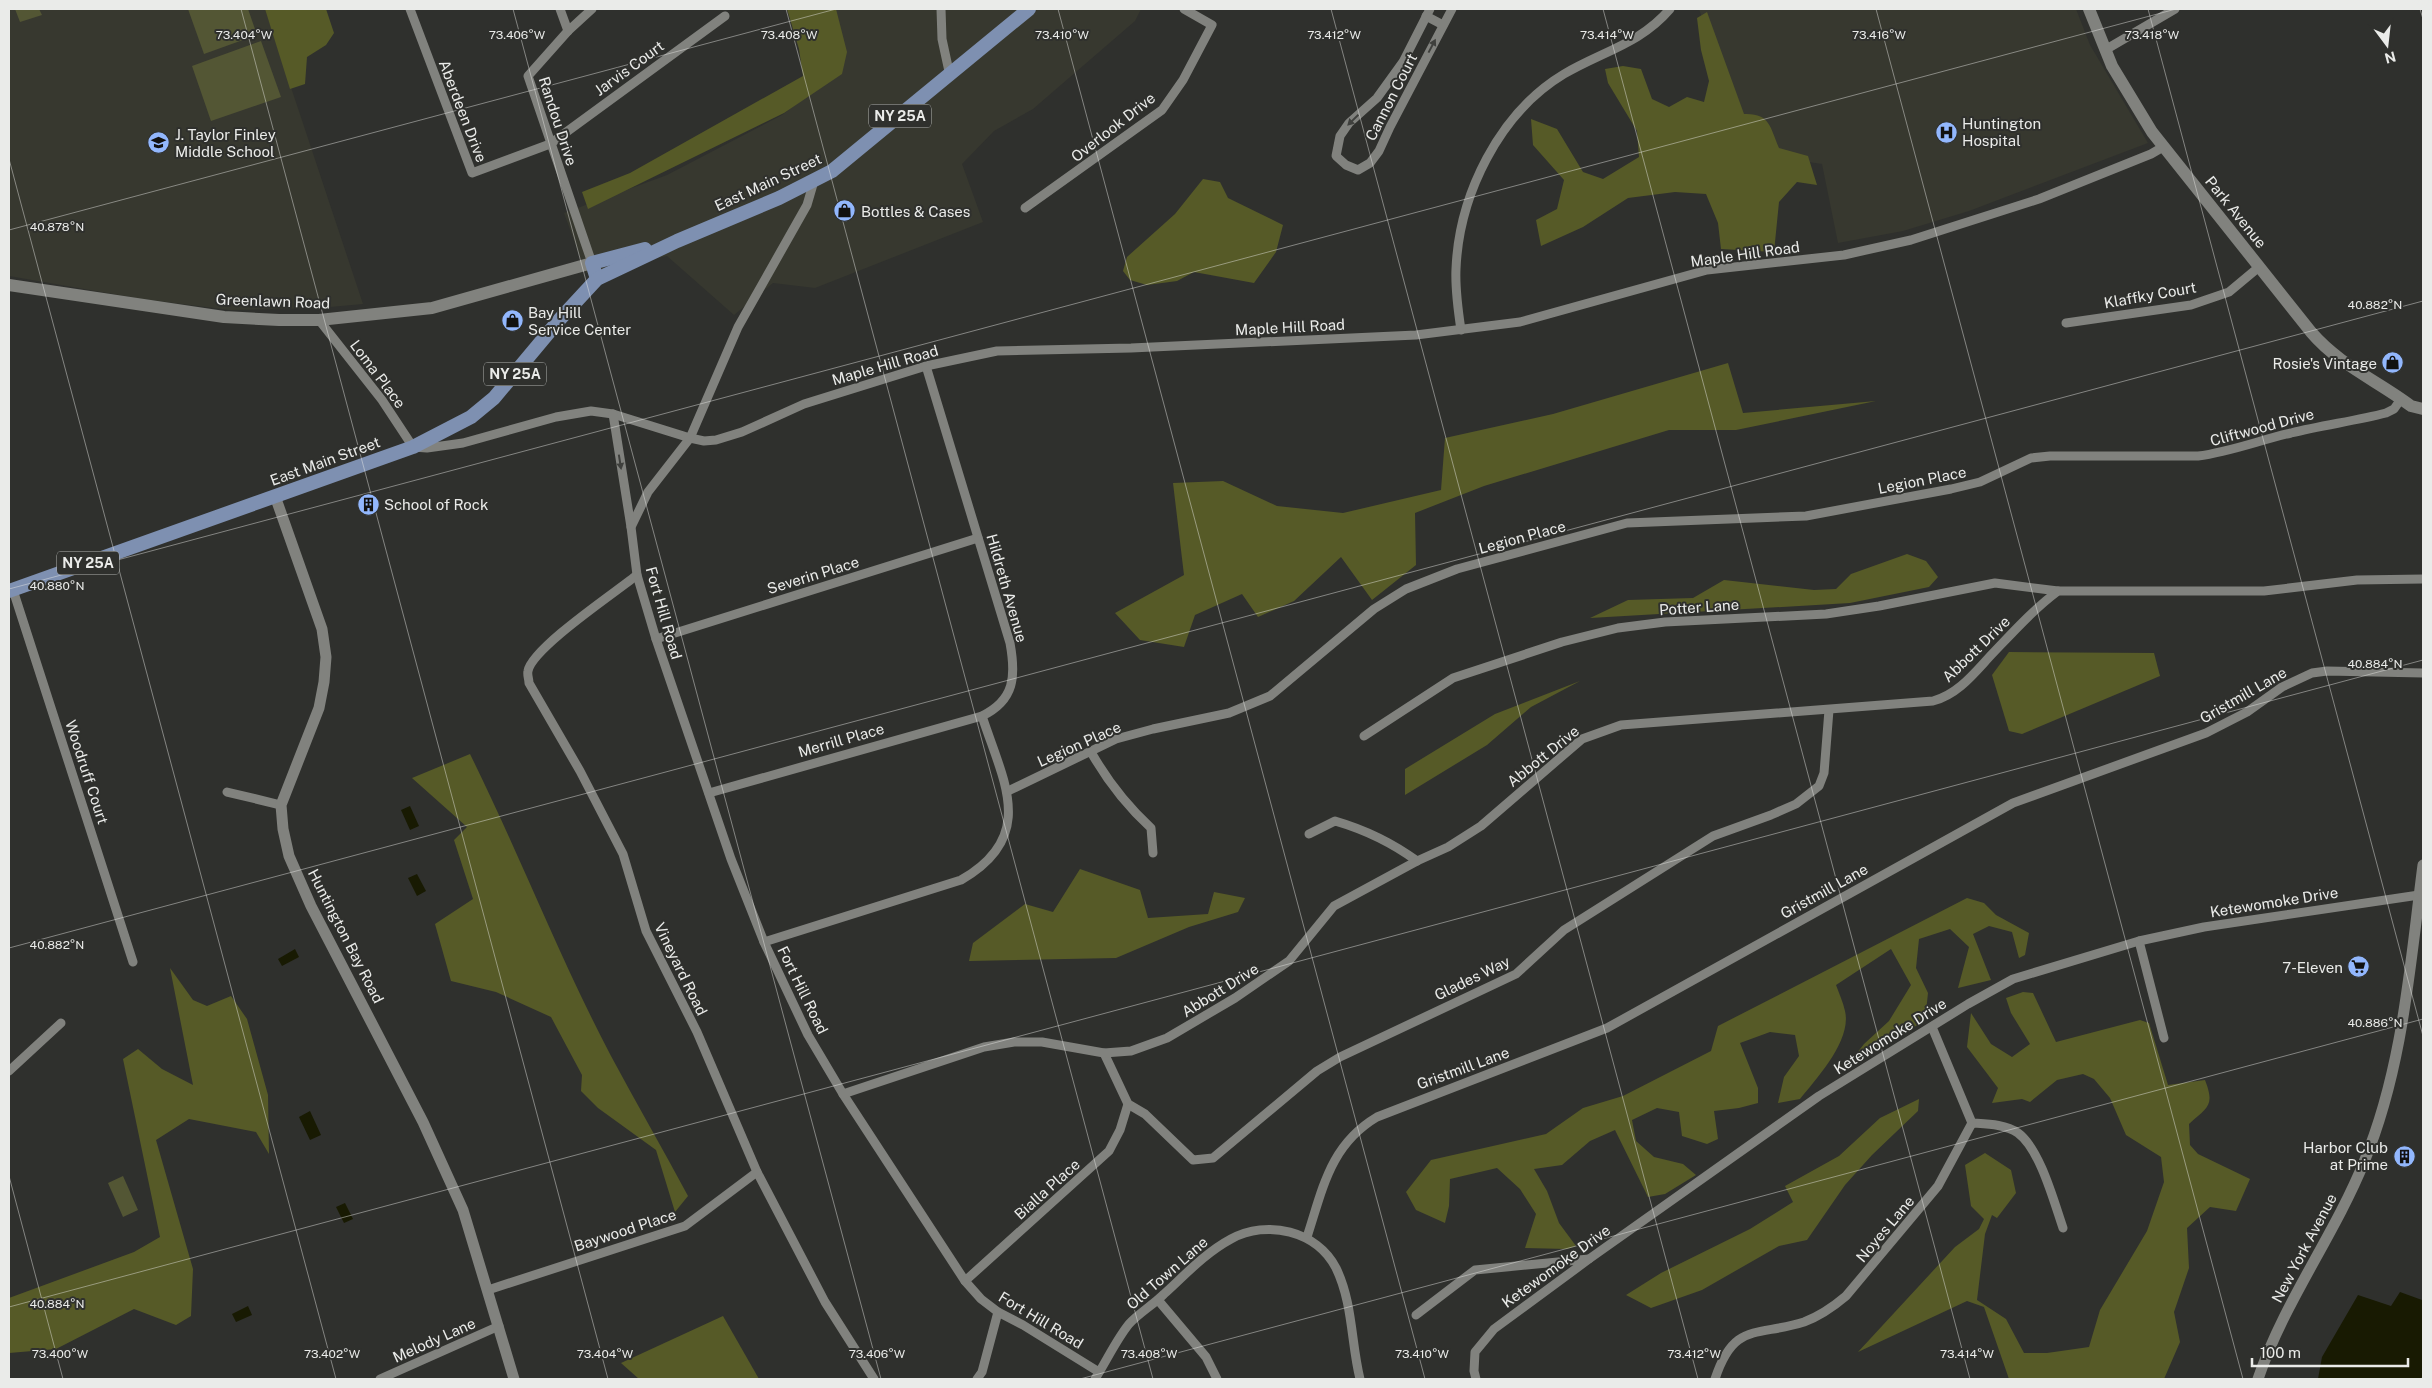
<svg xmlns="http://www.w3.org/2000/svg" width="2432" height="1388" viewBox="0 0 2432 1388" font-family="'Public Sans',sans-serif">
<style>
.built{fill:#37382f}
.green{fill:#535634}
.forest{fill:#565a27}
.water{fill:#181a02}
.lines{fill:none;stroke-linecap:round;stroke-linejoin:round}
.minor{stroke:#81827e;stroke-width:9}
.tertiary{stroke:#81827e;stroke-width:11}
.secondary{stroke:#81827e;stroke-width:12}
.primary{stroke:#7e90b1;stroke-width:14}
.oneway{fill:#3f403d}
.ticks{fill:none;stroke:#eaebe9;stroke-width:1;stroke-opacity:0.45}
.labels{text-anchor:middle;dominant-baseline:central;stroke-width:4;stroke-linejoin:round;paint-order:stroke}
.shield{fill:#2f302d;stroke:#b2b3b1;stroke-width:1}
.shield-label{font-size:14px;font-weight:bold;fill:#eaebe9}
.street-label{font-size:15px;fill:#eaebe9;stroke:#2f302d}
.poi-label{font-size:15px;fill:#eaebe9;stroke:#2f302d;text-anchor:start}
.ticks-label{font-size:12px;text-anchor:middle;fill:#eaebe9;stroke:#2f302d;stroke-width:4;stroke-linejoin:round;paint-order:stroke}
</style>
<rect width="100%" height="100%" fill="#2f302d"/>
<g class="built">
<polygon points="9,9 265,9 363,304 319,308 230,310 142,299 9,276"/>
<polygon points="823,9 1141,9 1135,21 1033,109 994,131 962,164 983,222 815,288 773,283 734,315 667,256 586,273 564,213 667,175 782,115 839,71"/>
<polygon points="1699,9 2076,9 2090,45 2148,143 1969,211 1903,231 1838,243 1822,164 1782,158 1737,121"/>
</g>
<g class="green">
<polygon points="15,9 39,9 42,15 20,22"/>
<polygon points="188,9 248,9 257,35 204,54"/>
<polygon points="261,41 281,97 211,121 192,66"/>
<polygon points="123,1176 138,1210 123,1217 108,1183"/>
</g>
<g class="forest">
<polygon points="265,9 326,9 334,33 326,45 307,57 305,84 290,89"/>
<polygon points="787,9 836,9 847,52 842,74 784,113 588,209 582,192 630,173 803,76 799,49"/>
<path d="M1707,12L1744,114C1770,113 1770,127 1779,148L1808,156L1817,185L1797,182L1779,202L1774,252L1721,249L1718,223L1706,194L1675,192L1628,198L1583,227L1541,246L1536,220L1557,209L1564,180L1533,145L1531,119L1557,129L1583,172L1603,179L1639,157L1637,131L1608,83L1605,69L1623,66L1641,69L1652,99L1669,107L1687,97L1704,102L1709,81L1701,50L1697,18Z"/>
<polygon points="1203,179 1220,182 1228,198 1283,225 1276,252 1254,283 1194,272 1177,281 1147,285 1130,280 1123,271 1127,257 1175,214"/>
<polygon points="1728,363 1743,413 1876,401 1736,430 1669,430 1484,486 1415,513 1416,565 1372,600 1341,557 1294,601 1258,617 1242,594 1195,615 1184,647 1140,640 1115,613 1184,575 1173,483 1223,481 1277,506 1343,513 1441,490 1445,438 1553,414"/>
<polygon points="1907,554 1926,561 1938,577 1929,587 1850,603 1590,618 1628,600 1693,598 1724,580 1814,590 1836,589 1851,574"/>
<polygon points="2009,652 2154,653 2160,676 2022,734 2009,731 1992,675"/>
<polygon points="1580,681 1531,707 1487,745 1405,795 1405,769 1495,714"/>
<path d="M470,754C519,853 559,957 611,1056C636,1103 663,1149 688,1196L675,1212L656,1150L598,1108L581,1091L582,1075L551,1017L496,992L451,981L435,924L473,899L454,840L467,827L412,778Z"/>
<polygon points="1080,869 1140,890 1148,918 1208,914 1214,892 1245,898 1238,912 1189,927 1116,958 969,961 973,943 1025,904 1053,912"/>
<path d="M1967,898L1984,903L1996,915L2029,933L2025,955L2019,958L2012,932L1989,926L1973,934L1991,980L1958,988L1969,947L1950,929L1919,939L1916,968L1928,993L1925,1021L1850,1062L1864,1044L1889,1021L1911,985L1891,949L1836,985C1839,993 1843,1002 1845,1011C1852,1040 1817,1078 1800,1099L1778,1103L1784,1077L1799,1056L1795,1035L1770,1032L1740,1043L1758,1088V1103L1739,1108L1714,1111L1718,1139L1707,1144L1682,1136L1679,1112L1657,1108L1632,1120L1636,1141L1654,1157L1683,1164L1696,1175L1665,1194L1648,1197L1615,1130L1590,1141L1562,1165L1534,1169L1547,1191L1559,1223L1576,1246L1567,1249L1525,1248L1536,1214L1520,1189L1497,1168L1450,1179L1449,1206L1445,1223L1416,1210L1406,1192L1431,1160L1546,1134L1583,1108L1623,1096L1711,1051L1718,1026Z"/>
<polygon points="170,968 193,1000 207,1006 231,996 247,1019 268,1095 269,1154 256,1132 189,1119 156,1140 193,1269 191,1316 176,1325 134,1309 56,1349 9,1353 9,1298 134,1252 160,1237 123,1059 138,1049 162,1069 193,1085"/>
<path d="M2023,992L2033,993L2056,1042L2140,1020L2149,1023L2168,1085L2205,1080C2215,1106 2208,1107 2189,1124L2190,1145L2198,1154L2250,1179L2236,1211L2210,1207L2187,1228L2189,1268L2174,1312L2180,1342L2164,1379H2009L1984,1307L1967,1301L1858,1352L1955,1247L1979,1229L1984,1219L1971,1206L1965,1165L1985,1153L2011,1170L2016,1193L1997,1218L1992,1215L1985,1234L1977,1300L2006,1319L2024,1353H2047L2089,1347L2100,1310L2147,1231L2164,1182L2161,1157L2126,1135L2110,1098L2094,1079L2083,1074L2057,1080L2030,1102L2022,1099L1992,1103L1998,1088L1967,1047L1971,1013L1991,1044L2012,1057L2030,1044L2011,1013L2006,998Z"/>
<polygon points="1919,1099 1918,1111 1872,1155 1845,1185 1807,1240 1779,1246 1702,1290 1651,1308 1626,1295 1661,1273 1750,1229 1793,1202 1785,1186 1839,1156 1880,1118"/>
<polygon points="723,1316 759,1379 639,1379 621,1363"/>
</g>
<g class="water">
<polygon points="410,806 419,826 410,830 401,810"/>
<polygon points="417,874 426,891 417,896 408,878"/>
<polygon points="295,949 299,957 282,966 278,959"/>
<polygon points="310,1111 321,1135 310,1140 299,1117"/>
<polygon points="345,1203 353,1219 344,1223 336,1207"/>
<polygon points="2400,1292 2422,1300 2423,1298 2423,1379 2318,1379 2322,1357 2358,1295 2391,1306"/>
<polygon points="248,1306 252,1315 236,1322 232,1314"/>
</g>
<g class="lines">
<g class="minor">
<polyline points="410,9 472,173 550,144 725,16"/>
<polyline points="560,9 568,31"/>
<polyline points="941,9 942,39 950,76"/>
<polyline points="1430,9 1403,62 1377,98 1349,123 1340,136 1336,156 1346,165 1358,170 1370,163 1379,151 1390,127 1452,9"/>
<polyline points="1426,16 1443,25"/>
<polyline points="2105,50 2175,9"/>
<polyline points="814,181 807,205 738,327 690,438 648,492 631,527 637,575 656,639 731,859 764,942 808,1035 843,1094 965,1281 981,1299 998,1312 1023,1325 1099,1372"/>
<polyline points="1025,208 1162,110 1183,80 1212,25 1184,9"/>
<polyline points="592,263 528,76 568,31 592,9"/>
<polyline points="319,320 382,400 413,447 427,448 463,443 556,417 591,411 613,414 690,438 704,441 716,440 742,432 804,404 926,366 997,351 1131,348 1416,335 1520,322 1707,270 1844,255 1911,240 2039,199 2151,154 2163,147"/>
<polyline points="2066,323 2191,305 2229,292 2259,267"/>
<path d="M1461,330C1458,310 1455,290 1456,269C1459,195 1499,113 1564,74C1603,51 1640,44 1670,9"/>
<polyline points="613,414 631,527"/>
<path d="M637,575C616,592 532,648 528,671C527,675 529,679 529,683L580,771L623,854L646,931L697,1032L757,1172L825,1302L874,1379"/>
<polyline points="13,590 133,962"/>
<polyline points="656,639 978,538"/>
<polyline points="1364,736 1453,678 1562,642 1618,628 1665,622 1826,614 1879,606 1995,583 2058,591"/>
<path d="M1091,752C1108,782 1126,805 1151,828L1153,853"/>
<path d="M1008,791L1116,739L1153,729L1229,713L1270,696L1374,609L1406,589L1457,569L1627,523L1806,516L1951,489L1980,482L2031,458L2050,456H2198C2230,452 2260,440 2291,433C2323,425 2355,421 2386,413L2394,409L2401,399"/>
<polyline points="227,792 281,805"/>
<path d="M709,793L982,716C1015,700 1016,676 1010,643L926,366"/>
<path d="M1309,834L1335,821C1366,830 1391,842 1417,861"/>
<polyline points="2139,941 2164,1038"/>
<path d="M764,942L961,880C1038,836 1003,781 982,716"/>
<polyline points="1104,1053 1128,1104 1145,1114 1193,1160 1213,1158 1317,1071 1340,1057 1516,974 1564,930 1713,836 1771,815 1796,804 1819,786 1824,773 1829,710"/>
<polyline points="9,1071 61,1023"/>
<path d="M843,1094L984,1047L1014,1042H1042L1104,1053L1131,1051L1167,1038L1235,998L1289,961L1334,906L1417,861L1448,847L1481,826L1582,739L1621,725L1933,701C1959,694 1975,672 1993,653C2014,631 2034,609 2058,591H2264L2357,580L2423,579"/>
<path d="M1972,1123C1987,1124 2005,1124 2018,1133C2040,1149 2054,1202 2063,1228"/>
<path d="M1307,1237C1323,1188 1330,1145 1377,1117L1607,1028L2013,803L2206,733L2247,712L2282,687L2312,673L2327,671L2423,673"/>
<polyline points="965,1281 1109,1151 1120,1130 1128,1104"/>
<polyline points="488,1290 685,1226 757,1172"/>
<polyline points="1158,1300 1206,1357 1217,1379"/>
<polyline points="1416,1315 1475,1270 1589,1259"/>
<polyline points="380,1379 499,1326"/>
<polyline points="977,1379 982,1372 998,1312"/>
<path d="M1095,1379C1106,1362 1116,1340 1129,1324C1139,1313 1153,1305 1164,1294C1185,1275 1205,1253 1231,1239C1267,1219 1317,1231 1336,1268C1353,1303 1351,1343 1360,1379"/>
<polyline points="1476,1379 1474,1371 1475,1352 1494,1329 1589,1259 1819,1096 1968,1004 2013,979 2139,941 2204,927 2419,895"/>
<path d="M1715,1379C1734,1321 1757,1337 1804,1322C1820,1316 1833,1307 1846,1296L1938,1186L1972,1123L1932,1027"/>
</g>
<g class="tertiary">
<polyline points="275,496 322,629 326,657 324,682 319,708 281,805 283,829 289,856 311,906 423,1122 463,1210 514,1379"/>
<path d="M2258,1379C2284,1302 2334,1236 2364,1162C2403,1068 2410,965 2423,865"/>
</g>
<g class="secondary">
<path d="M2089,9L2112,66L2152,132L2311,332C2339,365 2378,381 2411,406L2423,409"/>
<polyline points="9,285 224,317 279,320 319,320 432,308 592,263"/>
</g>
<g class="primary">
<polyline points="597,279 592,263 645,249"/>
<polyline points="9,591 413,447 471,417 494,398 560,319 597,279 677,241 779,198 832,171 1029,9"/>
</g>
</g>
<defs><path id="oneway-solid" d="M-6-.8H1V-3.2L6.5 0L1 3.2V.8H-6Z" transform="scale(1.25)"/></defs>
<g class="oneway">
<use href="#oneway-solid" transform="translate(1432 46) rotate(-62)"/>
<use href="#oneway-solid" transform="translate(1353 120) rotate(136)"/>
<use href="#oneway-solid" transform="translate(620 462) rotate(81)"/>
</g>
<path class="ticks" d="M241,9L608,1379M513,9L881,1379M786,9L1153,1379M1058,9L1425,1379M1331,9L1698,1379M1603,9L1970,1379M1876,9L2243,1379M2148,9L2423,1036M2420,9L2423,19M9,159L336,1379M9,230L836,9M9,589L2176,9M9,948L2423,301M9,1176L63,1379M9,1307L2423,660M1080,1379L2423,1019M2419,1379L2423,1378"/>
<defs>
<symbol id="hospital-disc" viewBox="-11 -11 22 22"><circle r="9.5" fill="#92b7fd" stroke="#2f302d"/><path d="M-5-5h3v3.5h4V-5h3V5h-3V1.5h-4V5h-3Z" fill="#111"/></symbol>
<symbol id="school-disc" viewBox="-11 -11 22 22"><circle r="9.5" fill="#92b7fd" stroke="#2f302d"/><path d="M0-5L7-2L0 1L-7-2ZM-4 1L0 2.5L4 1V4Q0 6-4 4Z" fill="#111"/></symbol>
<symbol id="shop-disc" viewBox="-11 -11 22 22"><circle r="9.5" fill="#92b7fd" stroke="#2f302d"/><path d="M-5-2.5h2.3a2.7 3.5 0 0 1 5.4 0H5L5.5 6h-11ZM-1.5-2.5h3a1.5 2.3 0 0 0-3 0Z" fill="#111"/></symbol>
<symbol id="building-disc" viewBox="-11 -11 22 22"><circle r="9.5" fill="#92b7fd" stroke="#2f302d"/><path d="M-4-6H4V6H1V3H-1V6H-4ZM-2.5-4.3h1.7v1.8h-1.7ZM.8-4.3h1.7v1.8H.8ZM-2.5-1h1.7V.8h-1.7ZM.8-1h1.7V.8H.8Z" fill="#111"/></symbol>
<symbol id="supermarket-disc" viewBox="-11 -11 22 22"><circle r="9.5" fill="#92b7fd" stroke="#2f302d"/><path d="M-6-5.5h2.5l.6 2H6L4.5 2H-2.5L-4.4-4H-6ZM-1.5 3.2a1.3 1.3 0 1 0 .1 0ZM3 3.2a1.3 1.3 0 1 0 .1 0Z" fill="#111"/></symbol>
</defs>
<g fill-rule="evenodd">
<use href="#hospital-disc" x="1934" y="120" width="25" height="25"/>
<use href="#school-disc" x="146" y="130" width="25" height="25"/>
<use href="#shop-disc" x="832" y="198" width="25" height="25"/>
<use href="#shop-disc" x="500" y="308" width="25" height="25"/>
<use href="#shop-disc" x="2380" y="350" width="25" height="25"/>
<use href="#building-disc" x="356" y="492" width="25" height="25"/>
<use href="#supermarket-disc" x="2346" y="954" width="25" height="25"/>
<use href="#building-disc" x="2392" y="1144" width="25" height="25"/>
</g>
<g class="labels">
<g class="shield">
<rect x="869" y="104.5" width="62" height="23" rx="4"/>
<rect x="484" y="362.5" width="62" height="23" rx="4"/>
<rect x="57" y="551.5" width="62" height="23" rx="4"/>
</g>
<g class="shield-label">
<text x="900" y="116">NY 25A</text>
<text x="515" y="374">NY 25A</text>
<text x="88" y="563">NY 25A</text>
</g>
<g class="street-label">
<text transform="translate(629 68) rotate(-36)">Jarvis Court</text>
<text transform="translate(1391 97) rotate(-63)">Cannon Court</text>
<text transform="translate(463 111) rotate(69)">Aberdeen Drive</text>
<text transform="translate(558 121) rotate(72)">Randou Drive</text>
<text transform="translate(1113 127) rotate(-38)">Overlook Drive</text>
<text transform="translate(768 182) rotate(-25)">East Main Street</text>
<text transform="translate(2236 212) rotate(51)">Park Avenue</text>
<text transform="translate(1745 254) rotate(-8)">Maple Hill Road</text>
<text transform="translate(2150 295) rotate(-10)">Klaffky Court</text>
<text transform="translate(273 301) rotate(2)">Greenlawn Road</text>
<text transform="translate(1290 327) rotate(-3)">Maple Hill Road</text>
<text transform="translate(885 365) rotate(-16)">Maple Hill Road</text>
<text transform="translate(378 374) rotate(53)">Loma Place</text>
<text transform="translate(2262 427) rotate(-15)">Cliftwood Drive</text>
<text transform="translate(325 461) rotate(-20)">East Main Street</text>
<text transform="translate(1922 480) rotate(-11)">Legion Place</text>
<text transform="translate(1522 537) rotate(-15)">Legion Place</text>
<text transform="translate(813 575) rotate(-17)">Severin Place</text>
<text transform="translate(1007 588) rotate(74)">Hildreth Avenue</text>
<text transform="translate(1699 607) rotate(-4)">Potter Lane</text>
<text transform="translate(664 613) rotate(74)">Fort Hill Road</text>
<text transform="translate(1976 649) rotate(-44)">Abbott Drive</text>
<text transform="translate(2243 695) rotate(-30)">Gristmill Lane</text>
<text transform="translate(841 740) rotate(-16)">Merrill Place</text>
<text transform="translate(1079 744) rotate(-24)">Legion Place</text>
<text transform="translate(1543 756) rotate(-39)">Abbott Drive</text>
<text transform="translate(87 772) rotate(72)">Woodruff Court</text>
<text transform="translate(1824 891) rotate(-29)">Gristmill Lane</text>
<text transform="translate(2274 902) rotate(-9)">Ketewomoke Drive</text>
<text transform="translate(346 936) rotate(63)">Huntington Bay Road</text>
<text transform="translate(681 969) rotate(64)">Vineyard Road</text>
<text transform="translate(1472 978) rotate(-26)">Glades Way</text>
<text transform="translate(803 990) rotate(64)">Fort Hill Road</text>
<text transform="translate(1220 990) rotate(-32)">Abbott Drive</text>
<text transform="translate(1890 1036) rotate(-32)">Ketewomoke Drive</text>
<text transform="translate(1463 1068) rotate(-20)">Gristmill Lane</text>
<text transform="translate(1047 1189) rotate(-42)">Bialla Place</text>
<text transform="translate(1885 1229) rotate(-50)">Noyes Lane</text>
<text transform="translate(625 1230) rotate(-18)">Baywood Place</text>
<text transform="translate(2304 1248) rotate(-62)">New York Avenue</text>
<text transform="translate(1556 1266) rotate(-36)">Ketewomoke Drive</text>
<text transform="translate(1167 1273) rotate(-41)">Old Town Lane</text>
<text transform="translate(1041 1320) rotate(31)">Fort Hill Road</text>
<text transform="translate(434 1340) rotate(-24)">Melody Lane</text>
</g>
<g class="poi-label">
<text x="1962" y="123">Huntington<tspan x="1962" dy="17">Hospital</tspan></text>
<text x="175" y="134">J. Taylor Finley<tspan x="175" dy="17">Middle School</tspan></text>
<text x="861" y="211">Bottles &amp; Cases</text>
<text x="528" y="312">Bay Hill<tspan x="528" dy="17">Service Center</tspan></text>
<text x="2377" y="363" text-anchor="end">Rosie's Vintage</text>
<text x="384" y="504">School of Rock</text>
<text x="2343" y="967" text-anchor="end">7-Eleven</text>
<text x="2388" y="1147" text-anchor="end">Harbor Club<tspan x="2388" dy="17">at Prime</tspan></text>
</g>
</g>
<g class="ticks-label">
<text x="244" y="39">73.404°W</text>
<text x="517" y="39">73.406°W</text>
<text x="789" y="39">73.408°W</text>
<text x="1062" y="39">73.410°W</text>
<text x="1334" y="39">73.412°W</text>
<text x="1607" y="39">73.414°W</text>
<text x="1879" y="39">73.416°W</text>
<text x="2152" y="39">73.418°W</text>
<text x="57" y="231">40.878°N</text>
<text x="2375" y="309">40.882°N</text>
<text x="57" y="590">40.880°N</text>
<text x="2375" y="668">40.884°N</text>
<text x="57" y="949">40.882°N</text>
<text x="2375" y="1027">40.886°N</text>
<text x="57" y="1308">40.884°N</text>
<text x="60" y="1358">73.400°W</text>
<text x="332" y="1358">73.402°W</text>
<text x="605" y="1358">73.404°W</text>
<text x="877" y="1358">73.406°W</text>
<text x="1149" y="1358">73.408°W</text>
<text x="1422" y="1358">73.410°W</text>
<text x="1694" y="1358">73.412°W</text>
<text x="1967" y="1358">73.414°W</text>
</g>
<rect width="2432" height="1388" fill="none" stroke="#eaebe9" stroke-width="20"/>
<g transform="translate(2387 45) rotate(165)" stroke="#2f302d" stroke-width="4" paint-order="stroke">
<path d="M0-4L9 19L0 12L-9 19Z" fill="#eaebe9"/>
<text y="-8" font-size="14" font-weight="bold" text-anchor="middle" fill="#eaebe9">N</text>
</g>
<path d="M2252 1358v8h156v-8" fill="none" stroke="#eaebe9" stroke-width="2.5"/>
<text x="2260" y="1358" font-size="15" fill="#eaebe9" stroke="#2f302d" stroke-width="4" paint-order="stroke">100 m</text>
</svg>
